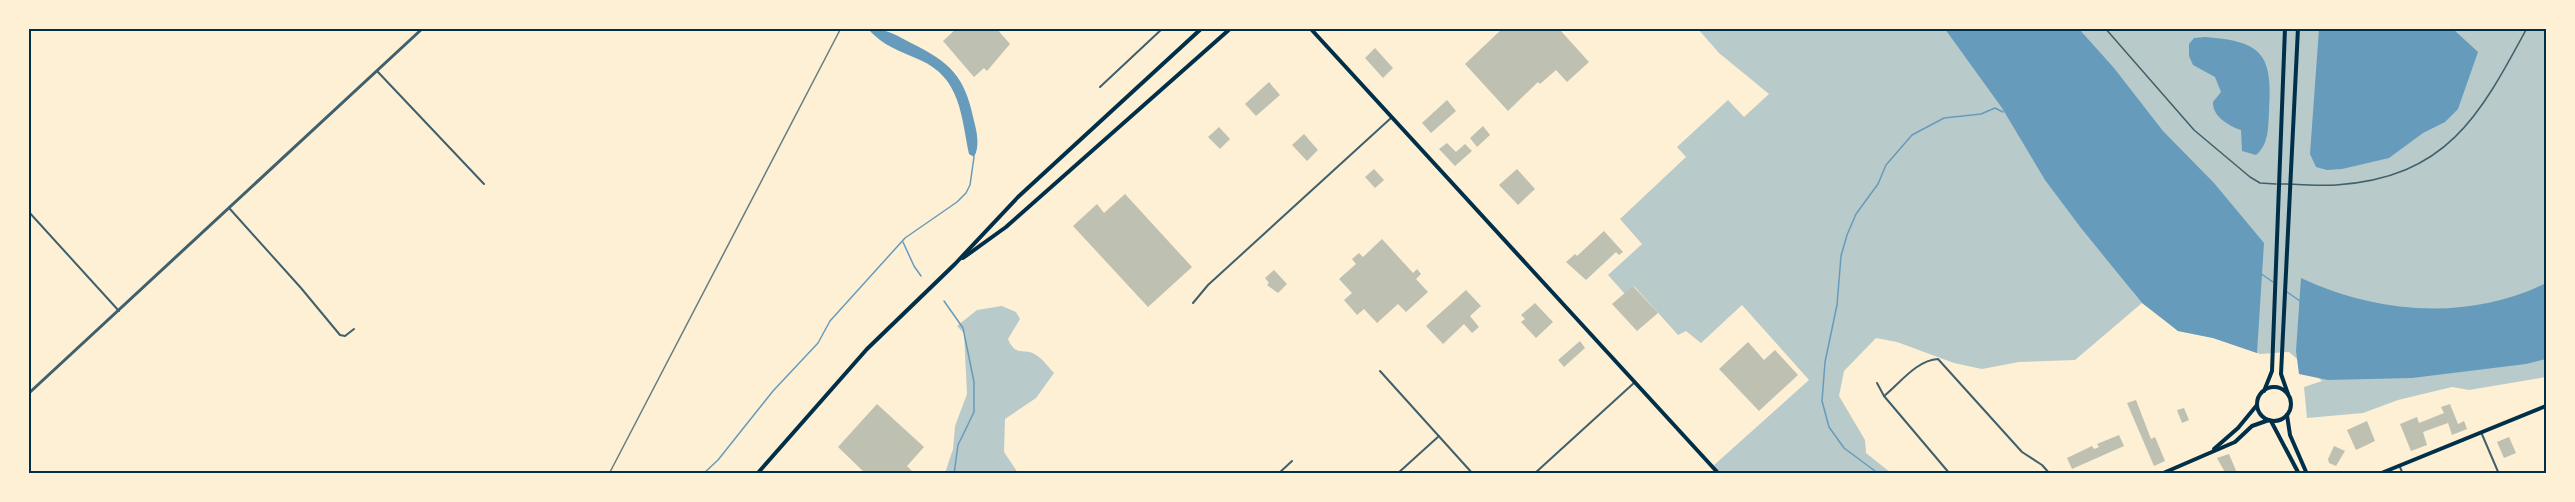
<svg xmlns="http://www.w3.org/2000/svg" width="2575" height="502" viewBox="0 0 2575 502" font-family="Inter,sans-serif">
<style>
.green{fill:#b9caca}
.water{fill:#669bbc}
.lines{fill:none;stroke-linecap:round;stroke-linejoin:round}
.stream{stroke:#669bbc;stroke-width:1.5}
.building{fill:#bec0b2}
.service{stroke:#3f606c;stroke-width:1.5}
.minor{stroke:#3f606c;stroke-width:2}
.tertiary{stroke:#3f606c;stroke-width:3}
.secondary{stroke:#003049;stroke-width:4}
.primary{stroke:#003049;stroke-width:4}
.rail{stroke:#657d81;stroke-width:1.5}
.neatline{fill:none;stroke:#003049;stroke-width:2}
</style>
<rect width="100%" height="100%" fill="#fdf0d5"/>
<g class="green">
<polygon points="1698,29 2546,29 2546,377 2469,390 2452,387 2398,400 2363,413 2307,418 2304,387 2322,381 2289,352 2260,354 2213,338 2178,331 2132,291 2142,303 2075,360 2019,362 1982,369 1954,363 1897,342 1876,338 1844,371 1839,396 1865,440 1866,453 1891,473 1719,473 1713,466 1809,380 1742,305 1701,343 1686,331 1678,335 1634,286 1625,294 1608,275 1642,244 1620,219 1686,157 1677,147 1728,100 1744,117 1769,94 1719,53"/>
<path d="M1002,306L1016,312L1020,319L1008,339C1016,358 1024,347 1036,355C1043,359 1049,368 1054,373L1036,398L1005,419L1004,452L1018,473H945L953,449L955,426L967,394L964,333L957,326L977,310Z"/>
</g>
<g class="water">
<path d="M868,29C886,28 896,35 911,43C950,62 965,76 974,121C977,132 980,147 974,157L969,154C961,116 961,78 920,60C900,51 883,46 868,29Z"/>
<polygon points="1945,29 2079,29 2114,68 2163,131 2214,183 2264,243 2257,353 2213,338 2178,331 2142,303 2081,228 2045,180 2002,108"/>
<polygon points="2319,29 2453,29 2478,52 2458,109 2445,122 2423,133 2389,158 2342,169 2327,170 2316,167 2310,154"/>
<path d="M2205,37C2263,41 2273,55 2269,112C2268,128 2269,144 2256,155L2242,151L2241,130C2229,126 2212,116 2213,102L2221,92L2215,77L2193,65L2189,56V44L2194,38Z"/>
<path d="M2301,278C2378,314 2469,321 2546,283V359L2526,364L2412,378L2328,380L2299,374L2296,351Z"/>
</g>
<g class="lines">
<g class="stream">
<polyline points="903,242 914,266 921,276"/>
<polyline points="2260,273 2273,282"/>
<polyline points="2287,292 2300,301"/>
<polyline points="944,301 963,328 974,382 974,412 958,445 954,474"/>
<polyline points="703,474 718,460 773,391 818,343 830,321 905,238 957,202 966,193 970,185 974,157"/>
<polyline points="1879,474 1844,448 1829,427 1822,401 1825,362 1837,305 1841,256 1847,235 1856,214 1878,184 1886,165 1912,135 1944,118 1981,114 1995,108 2003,112"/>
</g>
</g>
<g class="building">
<polygon points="957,28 996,28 1010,44 987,71 984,68 974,77 943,41"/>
<polygon points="1503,28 1562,28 1560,30 1589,62 1567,82 1556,70 1540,84 1538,82 1508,111 1465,64"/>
<polygon points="1375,48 1393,68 1383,78 1365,58"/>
<polygon points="1269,82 1280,95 1256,116 1245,104"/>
<polygon points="1447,100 1456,111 1431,133 1422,123"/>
<polygon points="1483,126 1490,135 1477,147 1470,138"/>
<polygon points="1219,127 1230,139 1220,149 1208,137"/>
<polygon points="1304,134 1318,150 1307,161 1292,145"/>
<polygon points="1447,143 1456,152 1465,144 1472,151 1455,166 1439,149"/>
<polygon points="1374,169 1384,180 1375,188 1365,177"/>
<polygon points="1517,169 1535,189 1518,205 1499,185"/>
<polygon points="1125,194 1192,267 1148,307 1073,226 1097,204 1104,213"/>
<polygon points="1604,231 1623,252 1619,255 1616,252 1586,280 1566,262 1575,254 1577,256"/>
<polygon points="1382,239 1413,273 1417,269 1421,274 1416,279 1428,292 1406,312 1398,304 1377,323 1364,309 1357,315 1344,300 1352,293 1339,279 1356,264 1352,259 1359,253 1363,257"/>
<polygon points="1274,270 1287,284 1278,293 1267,285 1269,283 1265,278"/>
<polygon points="1633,286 1658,313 1637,331 1612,304"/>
<polygon points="1466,290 1481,306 1470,316 1479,327 1472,333 1464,324 1443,344 1426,326"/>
<polygon points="1535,303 1553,322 1536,338 1521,322 1525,319 1521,315"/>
<polygon points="1580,341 1585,348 1564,367 1558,360"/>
<polygon points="1748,342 1764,360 1775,350 1798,375 1759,411 1719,369"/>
<polygon points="2136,400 2151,439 2155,437 2165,461 2154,466 2127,403"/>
<polygon points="877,404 924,447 907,466 915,474 866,474 838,447"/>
<polygon points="2450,404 2458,424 2464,421 2467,429 2452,435 2448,423 2423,432 2427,445 2411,451 2400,424 2417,417 2419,423 2444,413 2441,407"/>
<polygon points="2184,408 2189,420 2182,423 2177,410"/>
<polygon points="2367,421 2375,441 2356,450 2347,430"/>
<polygon points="2119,435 2124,446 2072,469 2067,458 2092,446 2094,449 2099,447 2097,444"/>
<polygon points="2509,437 2516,453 2504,458 2497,442"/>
<polygon points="2334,446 2345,451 2336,466 2329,463 2328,459"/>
<polygon points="2229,454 2237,473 2235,474 2226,474 2217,458"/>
</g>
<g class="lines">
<g class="service">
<polyline points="2105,28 2194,130 2250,177 2260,183 2276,184"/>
<path d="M2281,184C2299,184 2318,186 2336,185C2447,177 2479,117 2527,28"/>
</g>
<g class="minor">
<polyline points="377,71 484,184"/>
<polyline points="1100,87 1163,28"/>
<polyline points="230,209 301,288 340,335 345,336 354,329"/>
<polyline points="28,211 119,311"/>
<polyline points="1193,303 1208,285 1391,118"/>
<polyline points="1380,371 1473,474"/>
<polyline points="1877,383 1884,396 1950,474"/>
<path d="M1884,396C1900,383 1917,360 1938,359L2022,452L2042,465L2050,474"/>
<polyline points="2481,432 2499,474"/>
<polyline points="2399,465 2403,474"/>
<polyline points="1278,474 1292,461"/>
<polyline points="1397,474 1439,436"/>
<polyline points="1534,474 1635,382"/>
</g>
<polyline class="tertiary" points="28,394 423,28"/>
<g class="secondary">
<polyline points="1310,28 1719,474"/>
<circle cx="2274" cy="404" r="17"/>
<polyline points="2264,391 2272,371 2285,28"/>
<polyline points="2288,394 2281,374 2298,28"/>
<polyline points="2287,415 2290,435 2307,474"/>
<polyline points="2271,421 2299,474"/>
<polyline points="2214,449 2238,428 2257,405"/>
<polyline points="2161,474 2235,442 2252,426 2269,420"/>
<polyline points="2379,474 2546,406"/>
</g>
<g class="primary">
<polyline points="963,258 1006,227 1231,28"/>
<polyline points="757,474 867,349 955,264 1018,197 1202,28"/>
</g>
<polyline class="rail" points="609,474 841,28"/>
</g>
<rect width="2575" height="502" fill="none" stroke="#fdf0d5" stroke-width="60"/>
<rect x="30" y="30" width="2515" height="442" class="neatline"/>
</svg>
